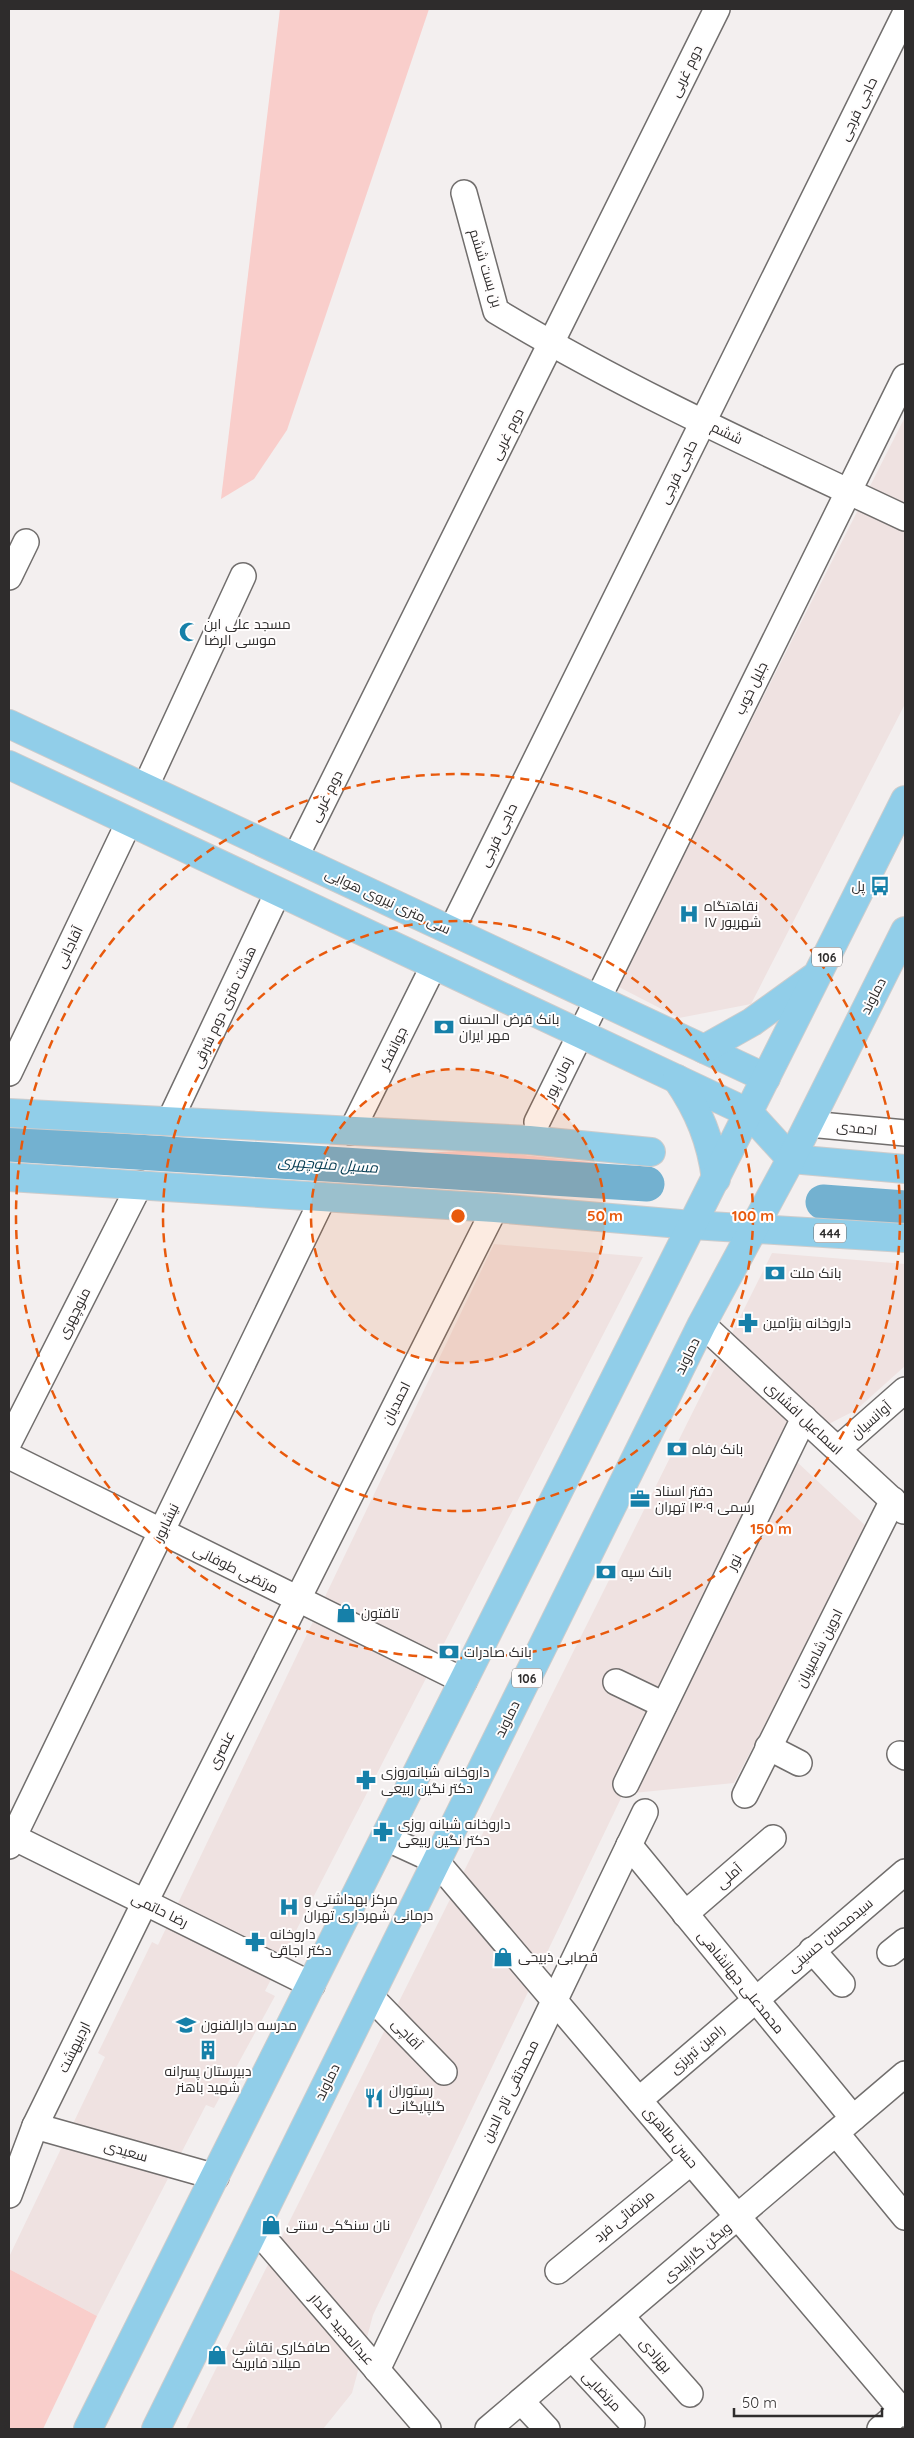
<svg xmlns="http://www.w3.org/2000/svg" width="914" height="2438" viewBox="0 0 914 2438" font-family="Quicksand,Cairo,sans-serif">
<style>
.built{fill:#efe2e1}
.green{fill:#f9cecb}
.lines{fill:none;stroke-linecap:round;stroke-linejoin:round}
.river{stroke:#73b1d0;stroke-width:35}
.minor-casing{stroke:#716e6d;stroke-width:28}
.major-casing{stroke:#cdcccc;stroke-width:30}
.minor{stroke:#fff;stroke-width:25}
.major{stroke:#91cee9;stroke-width:28}
.ring{fill:none;stroke:#e8590c;stroke-width:2.5;stroke-dasharray:9 6}
.labels{text-anchor:middle;dominant-baseline:central;stroke-width:4;stroke-linejoin:round;paint-order:stroke}
.shield{fill:#fffdfd;stroke:#6d6b6b;stroke-width:1}
.shield-label{font-size:12px;font-weight:bold;fill:#2e2c2c}
.street-label{font-size:14px;fill:#2e2c2c;stroke:#fffdfd}
.poi-label{font-size:14px;fill:#2e2c2c;stroke:#fffdfd;text-anchor:start}
.water-label{font-size:15px;font-style:italic;fill:#053c52;stroke:#fffdfd}
.centre{fill:#e8590c;stroke:#fffdfd;stroke-width:2.5}
.ring-label{font-size:15px;text-anchor:middle;font-weight:bold;fill:#e8590c;stroke:#fffdfd;stroke-width:4;stroke-linejoin:round;paint-order:stroke}
</style>
<rect width="100%" height="100%" fill="#f3efef"/>
<g class="built">
<polygon points="905,417 905,704 751,1004 679,1018 617,986"/>
<polygon points="494,1244 643,1257 265,1991 275,1996 214,2108 206,2105 97,2316 9,2269 9,2257 105,2057 98,2053 152,1942 158,1945"/>
<polygon points="772,1253 905,1264 905,1366 856,1410 782,1448 869,1529 734,1783 623,1794 373,2315 352,2393 323,2429 186,2429"/>
</g>
<g class="green">
<polygon points="280,9 429,9 287,430 254,479 221,499"/>
<polygon points="478,1150 654,1169 646,1199 402,1184 405,1154"/>
<polygon points="9,2269 97,2316 43,2429 9,2429"/>
</g>
<g class="lines">
<g class="river">
<polyline points="9,1144 647,1184"/>
<polyline points="823,1202 905,1208"/>
</g>
<defs>
<g id="minor">
<path d="M464,193L496,311C627,390 767,453 905,518"/>
<polyline points="9,577 26,542"/>
<polyline points="145,788 243,576"/>
<polyline points="295,858 717,9"/>
<polyline points="451,931 905,14"/>
<polyline points="9,1073 129,822"/>
<polyline points="169,1122 278,892"/>
<polyline points="537,1122 905,377"/>
<polyline points="809,1124 905,1133"/>
<polyline points="351,1132 434,965"/>
<polyline points="702,1324 904,1511"/>
<polyline points="9,1442 140,1184"/>
<polyline points="838,1449 905,1390"/>
<polyline points="9,1456 464,1681"/>
<polyline points="616,1682 664,1705"/>
<polyline points="768,1747 799,1763"/>
<polyline points="900,1754 905,1757"/>
<polyline points="626,1784 804,1418"/>
<polyline points="745,1795 893,1500"/>
<polyline points="9,1835 312,1985"/>
<polyline points="386,1838 436,1861 905,2414"/>
<polyline points="629,1845 853,2118"/>
<polyline points="9,1846 323,1198"/>
<polyline points="685,1914 773,1838"/>
<polyline points="812,1950 842,1984"/>
<polyline points="890,1953 905,1941"/>
<polyline points="370,1996 444,2072"/>
<polyline points="639,2100 905,1872"/>
<polyline points="35,2126 216,2177"/>
<polyline points="836,2133 905,2217"/>
<polyline points="9,2195 35,2126 145,1902 495,1208"/>
<polyline points="255,2228 428,2429"/>
<polyline points="558,2271 691,2162"/>
<polyline points="621,2316 690,2394"/>
<polyline points="572,2358 632,2423"/>
<polyline points="377,2370 645,1812"/>
<polyline points="521,2401 547,2429"/>
<polyline points="488,2429 905,2074"/>
<polyline points="880,2429 905,2408"/>
</g>
<g id="major">
<polyline points="9,724 766,1078"/>
<polyline points="9,765 749,1113 791,1159 905,1169"/>
<polyline points="704,1049 752,1022 813,978"/>
<path d="M677,1079C699,1111 711,1141 716,1179"/>
<polyline points="9,1113 529,1140 651,1152"/>
<polyline points="9,1177 495,1208 692,1225 905,1238"/>
<polyline points="88,2429 905,800"/>
<polyline points="156,2429 702,1324 791,1159 905,931"/>
</g>
</defs>
<use href="#minor" class="minor-casing"/>
<use href="#major" class="major-casing"/>
<use href="#minor" class="minor"/>
<use href="#major" class="major"/>
</g>
<circle cx="458" cy="1216" r="147" fill="#e8590c" fill-opacity=".12"/>
<g class="ring">
<circle cx="458" cy="1216" r="147"/>
<circle cx="458" cy="1216" r="295"/>
<circle cx="458" cy="1216" r="442"/>
</g>
<defs>
<symbol id="mosque-bare" viewBox="-9 -9 18 18"><path d="M3.5-4.9A6 6 0 1 0 3.5 4.9A5 5 0 1 1 3.5-4.9Z" fill="#1680a9" stroke="#fffdfd" stroke-width="2.5" paint-order="stroke"/></symbol>
<symbol id="bus-bare" viewBox="-9 -9 18 18"><path d="M-5-6H5V4H4V6H2V4H-2V6H-4V4H-5ZM-3.5-4V0h7V-4ZM-3.5 1.2v1.5H-2V1.2ZM2 1.2v1.5H3.5V1.2Z" fill="#1680a9" stroke="#fffdfd" stroke-width="2.5" paint-order="stroke"/></symbol>
<symbol id="hospital-bare" viewBox="-9 -9 18 18"><path d="M-5-5h3v3.5h4V-5h3V5h-3V1.5h-4V5h-3Z" fill="#1680a9" stroke="#fffdfd" stroke-width="2.5" paint-order="stroke"/></symbol>
<symbol id="bank-bare" viewBox="-9 -9 18 18"><path d="M-6-4H6V4H-6ZM0-2.3a2.3 2.3 0 1 0 0 4.6a2.3 2.3 0 1 0 0-4.6Z" fill="#1680a9" stroke="#fffdfd" stroke-width="2.5" paint-order="stroke"/></symbol>
<symbol id="pharmacy-bare" viewBox="-9 -9 18 18"><path d="M-2-6h4v4h4v4h-4v4h-4v-4h-4v-4h4Z" fill="#1680a9" stroke="#fffdfd" stroke-width="2.5" paint-order="stroke"/></symbol>
<symbol id="office-bare" viewBox="-9 -9 18 18"><path d="M-6-3h4V-5.5h4V-3h4V5H-6ZM-1-4.5V-3h2v-1.5ZM-6 0V1H6V0Z" fill="#1680a9" stroke="#fffdfd" stroke-width="2.5" paint-order="stroke"/></symbol>
<symbol id="shop-bare" viewBox="-9 -9 18 18"><path d="M-5-2.5h2.3a2.7 3.5 0 0 1 5.4 0H5L5.5 6h-11ZM-1.5-2.5h3a1.5 2.3 0 0 0-3 0Z" fill="#1680a9" stroke="#fffdfd" stroke-width="2.5" paint-order="stroke"/></symbol>
<symbol id="school-bare" viewBox="-9 -9 18 18"><path d="M0-5L7-2L0 1L-7-2ZM-4 1L0 2.5L4 1V4Q0 6-4 4Z" fill="#1680a9" stroke="#fffdfd" stroke-width="2.5" paint-order="stroke"/></symbol>
<symbol id="building-bare" viewBox="-9 -9 18 18"><path d="M-4-6H4V6H1V3H-1V6H-4ZM-2.5-4.3h1.7v1.8h-1.7ZM.8-4.3h1.7v1.8H.8ZM-2.5-1h1.7V.8h-1.7ZM.8-1h1.7V.8H.8Z" fill="#1680a9" stroke="#fffdfd" stroke-width="2.5" paint-order="stroke"/></symbol>
<symbol id="restaurant-bare" viewBox="-9 -9 18 18"><path d="M-5-6h1v4h1v-4h1v4h1v-4h1v5L-1.5 .5V6h-2V.5L-5-1ZM5-6V6H3V1.5H1.5Q1.5-4 5-6Z" fill="#1680a9" stroke="#fffdfd" stroke-width="2.5" paint-order="stroke"/></symbol>
</defs>
<g fill-rule="evenodd">
<use href="#mosque-bare" x="175" y="618" width="28" height="28"/>
<use href="#bus-bare" x="866" y="872" width="28" height="28"/>
<use href="#hospital-bare" x="675" y="900" width="28" height="28"/>
<use href="#bank-bare" x="430" y="1013" width="28" height="28"/>
<use href="#bank-bare" x="761" y="1259" width="28" height="28"/>
<use href="#pharmacy-bare" x="734" y="1309" width="28" height="28"/>
<use href="#bank-bare" x="663" y="1435" width="28" height="28"/>
<use href="#office-bare" x="626" y="1485" width="28" height="28"/>
<use href="#bank-bare" x="592" y="1558" width="28" height="28"/>
<use href="#shop-bare" x="332" y="1599" width="28" height="28"/>
<use href="#bank-bare" x="435" y="1638" width="28" height="28"/>
<use href="#pharmacy-bare" x="352" y="1766" width="28" height="28"/>
<use href="#pharmacy-bare" x="369" y="1818" width="28" height="28"/>
<use href="#hospital-bare" x="275" y="1893" width="28" height="28"/>
<use href="#pharmacy-bare" x="241" y="1928" width="28" height="28"/>
<use href="#shop-bare" x="489" y="1943" width="28" height="28"/>
<use href="#school-bare" x="172" y="2011" width="28" height="28"/>
<use href="#building-bare" x="194" y="2036" width="28" height="28"/>
<use href="#restaurant-bare" x="360" y="2084" width="28" height="28"/>
<use href="#shop-bare" x="257" y="2211" width="28" height="28"/>
<use href="#shop-bare" x="203" y="2341" width="28" height="28"/>
</g>
<g class="labels">
<g class="shield">
<rect x="812" y="947.5" width="30" height="19" rx="4"/>
<rect x="814" y="1223.5" width="32" height="19" rx="4"/>
<rect x="512" y="1668.5" width="30" height="19" rx="4"/>
</g>
<g class="shield-label">
<text x="827" y="957">106</text>
<text x="830" y="1233">444</text>
<text x="527" y="1678">106</text>
</g>
<g class="street-label">
<text transform="translate(686 71) rotate(-64)">دوم غربی</text>
<text transform="translate(858 109) rotate(-64)">حاجی فرجی</text>
<text transform="translate(486 268) rotate(73)">بن بست ششم</text>
<text transform="translate(727 433) rotate(26)">ششم</text>
<text transform="translate(507 434) rotate(-63)">دوم غربی</text>
<text transform="translate(678 472) rotate(-64)">حاجی فرجی</text>
<text transform="translate(751 688) rotate(-64)">جلیل خوب</text>
<text transform="translate(326 796) rotate(-63)">دوم غربی</text>
<text transform="translate(498 835) rotate(-64)">حاجی فرجی</text>
<text transform="translate(388 901) rotate(25)">سی متری نیروی هوایی</text>
<text transform="translate(69 947) rotate(-64)">آقاجانی</text>
<text transform="translate(873 996) rotate(-63)">دماوند</text>
<text transform="translate(224 1007) rotate(-65)">هشت متری دوم شرقی</text>
<text transform="translate(393 1048) rotate(-64)">جوانفکر</text>
<text transform="translate(558 1078) rotate(-64)">زمان پور</text>
<text transform="translate(857 1128) rotate(6)">احمدی</text>
<text transform="translate(74 1313) rotate(-63)">منوچهری</text>
<text transform="translate(687 1356) rotate(-64)">دماوند</text>
<text transform="translate(396 1403) rotate(-63)">احمدیان</text>
<text transform="translate(804 1418) rotate(43)">اسماعیل افشاری</text>
<text transform="translate(871 1420) rotate(-41)">آوانسیان</text>
<text transform="translate(166 1522) rotate(-64)">نیشابور</text>
<text transform="translate(734 1562) rotate(-64)">نور</text>
<text transform="translate(236 1569) rotate(26)">مرتضی طوفانی</text>
<text transform="translate(819 1648) rotate(-63)">ادوین شامیریان</text>
<text transform="translate(507 1719) rotate(-64)">دماوند</text>
<text transform="translate(221 1750) rotate(-63)">عنصری</text>
<text transform="translate(729 1876) rotate(-41)">آملی</text>
<text transform="translate(160 1910) rotate(26)">رضا حاتمی</text>
<text transform="translate(830 1935) rotate(-40)">سیدمحسن حسینی</text>
<text transform="translate(741 1982) rotate(51)">محمدعلی جهانشاهی</text>
<text transform="translate(407 2034) rotate(46)">آقاچی</text>
<text transform="translate(74 2047) rotate(-64)">اردیبهشت</text>
<text transform="translate(697 2049) rotate(-41)">رامین تبریزی</text>
<text transform="translate(327 2082) rotate(-64)">دماوند</text>
<text transform="translate(510 2091) rotate(-64)">محمدتقی تاج الدین</text>
<text transform="translate(671 2137) rotate(50)">حسن طاهری</text>
<text transform="translate(126 2151) rotate(16)">سعیدی</text>
<text transform="translate(624 2216) rotate(-39)">مرتضائی فرد</text>
<text transform="translate(697 2252) rotate(-40)">ویگن گاراپیدی</text>
<text transform="translate(342 2329) rotate(49)">عبدالمجید گلدار</text>
<text transform="translate(656 2355) rotate(49)">بهزادی</text>
<text transform="translate(602 2391) rotate(47)">مرتضایی</text>
</g>
<g class="poi-label">
<text x="204" y="624">مسجد علی ابن<tspan x="204" dy="16">موسی الرضا</tspan></text>
<text x="865" y="886" text-anchor="end">پل</text>
<text x="704" y="906">نقاهتگاه<tspan x="704" dy="16">۱۷ شهریور</tspan></text>
<text x="459" y="1019">بانک قرض الحسنه<tspan x="459" dy="16">مهر ایران</tspan></text>
<text x="790" y="1273">بانک ملت</text>
<text x="763" y="1323">داروخانه بنژامین</text>
<text x="692" y="1449">بانک رفاه</text>
<text x="655" y="1491">دفتر اسناد<tspan x="655" dy="16">رسمی ۱۴۰۹ تهران</tspan></text>
<text x="621" y="1572">بانک سپه</text>
<text x="361" y="1613">تافتون</text>
<text x="464" y="1652">بانک صادرات</text>
<text x="381" y="1772">داروخانه شبانه‌روزی<tspan x="381" dy="16">دکتر نگین ربیعی</tspan></text>
<text x="398" y="1824">داروخانه شبانه روزی<tspan x="398" dy="16">دکتر نگین ربیعی</tspan></text>
<text x="304" y="1899">مرکز بهداشتی و<tspan x="304" dy="16">درمانی شهرداری تهران</tspan></text>
<text x="270" y="1934">داروخانه<tspan x="270" dy="16">دکتر اجاقی</tspan></text>
<text x="518" y="1957">قصابی ذبیحی</text>
<text x="201" y="2025">مدرسه دارالفنون</text>
<text x="208" y="2071" text-anchor="middle">دبیرستان پسرانه<tspan x="208" dy="16">شهید باهنر</tspan></text>
<text x="389" y="2090">رستوران<tspan x="389" dy="16">گلپایگانی</tspan></text>
<text x="286" y="2225">نان سنگکی سنتی</text>
<text x="232" y="2347">صافکاری نقاشی<tspan x="232" dy="16">میلاد فابریک</tspan></text>
</g>
<g class="water-label">
<text transform="translate(328 1164) rotate(4)">مسیل منوچهری</text>
</g>
</g>
<circle cx="458" cy="1216" r="8" class="centre"/>
<g class="ring-label">
<text x="605" y="1221">50 m</text>
<text x="753" y="1221">100 m</text>
<text x="771" y="1534">150 m</text>
</g>
<rect width="914" height="2438" fill="none" stroke="#2e2c2c" stroke-width="20"/>
<path d="M734 2408v8h148v-8" fill="none" stroke="#2e2c2c" stroke-width="2.5"/>
<text x="742" y="2408" font-size="15" fill="#2e2c2c" stroke="#fffdfd" stroke-width="4" paint-order="stroke">50 m</text>
</svg>
